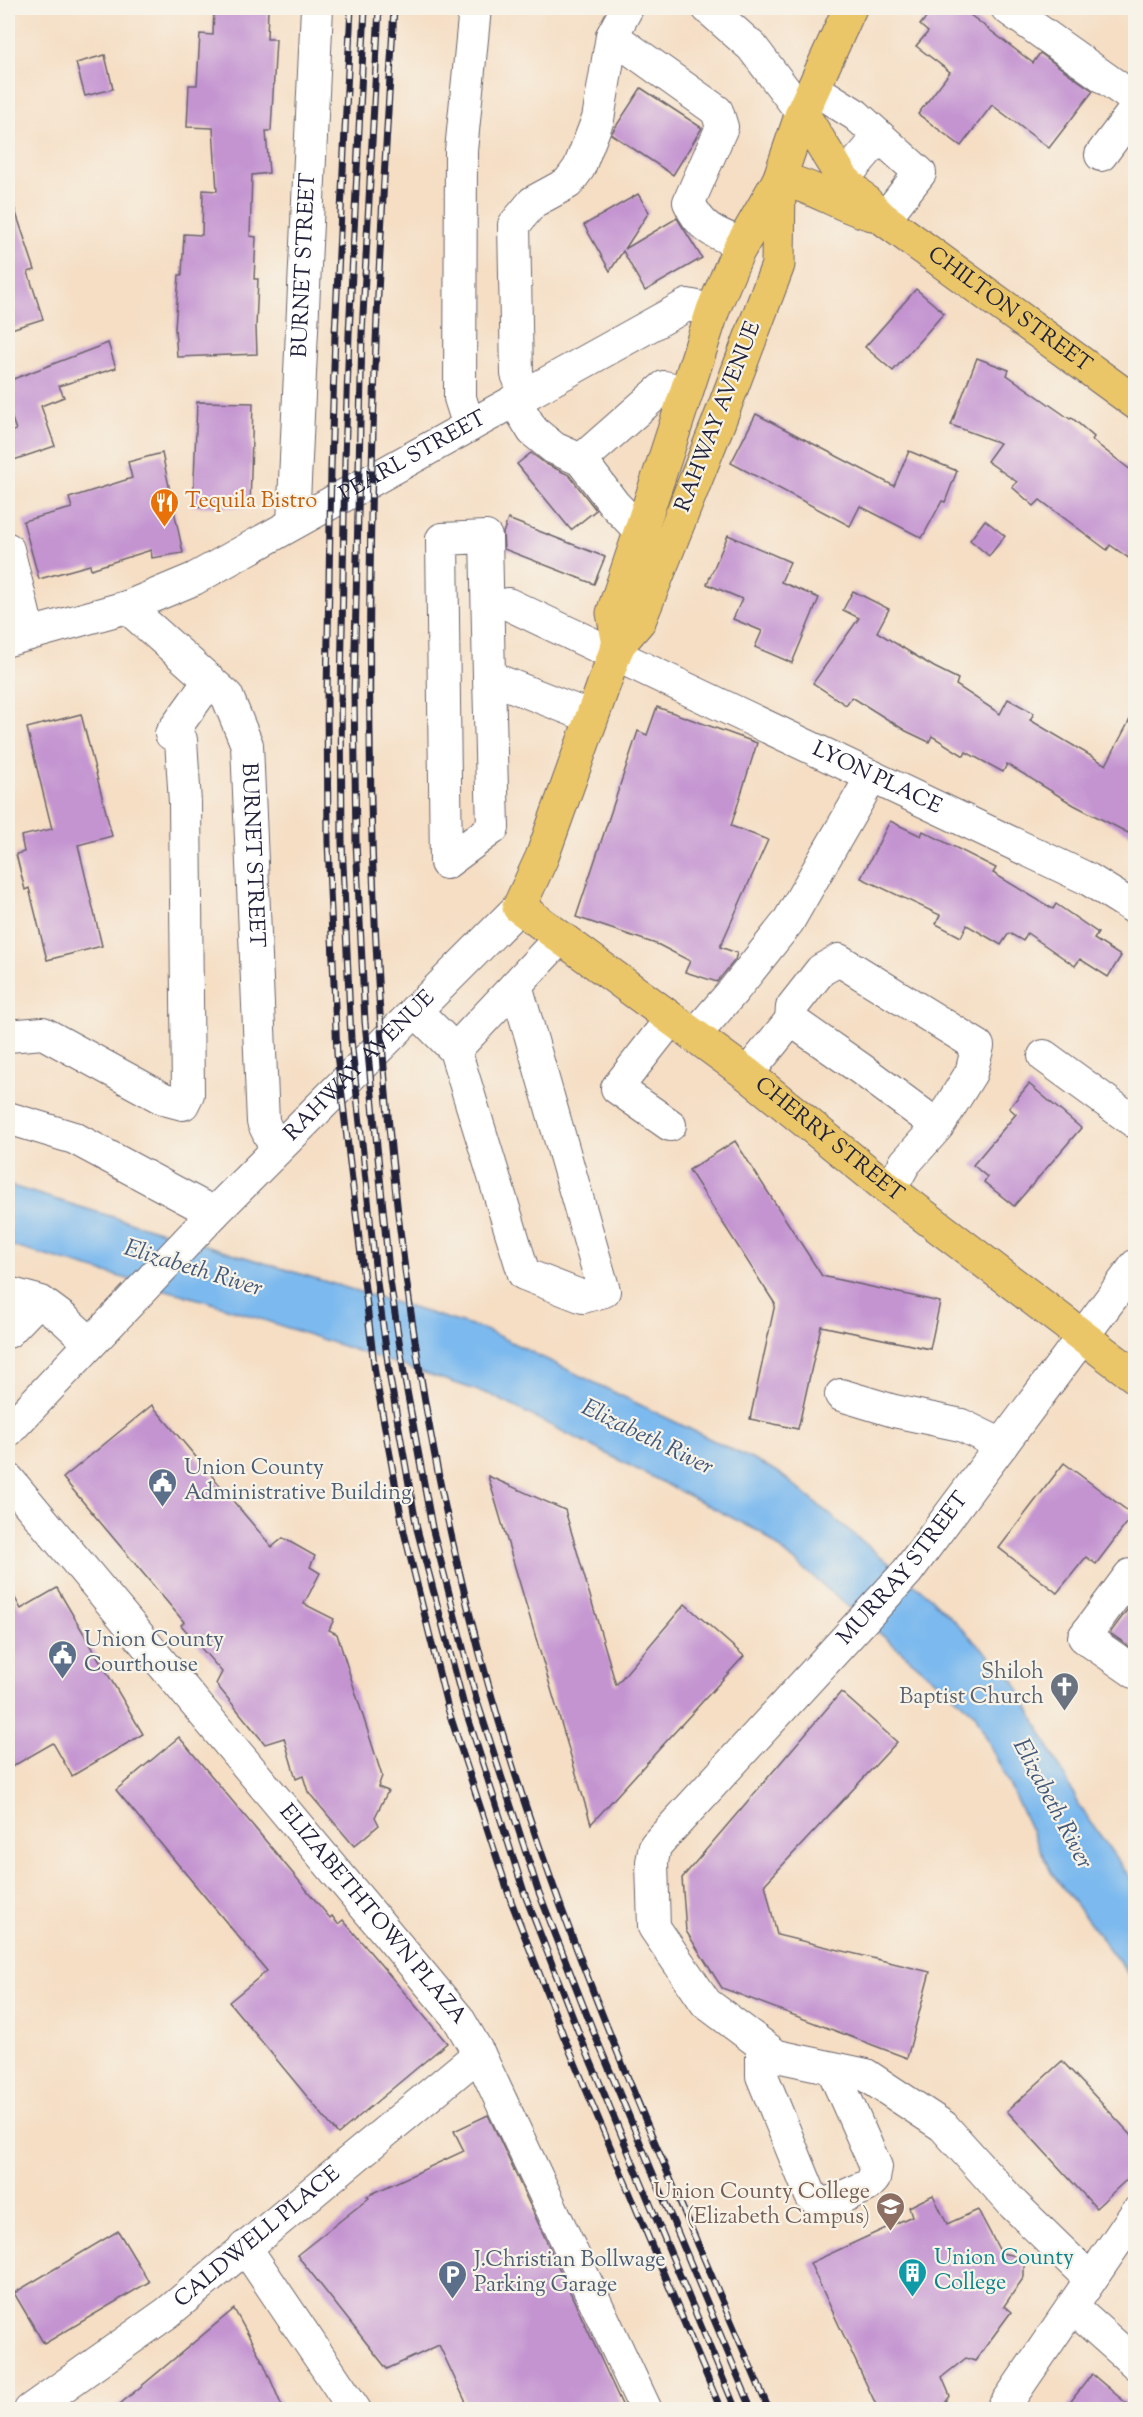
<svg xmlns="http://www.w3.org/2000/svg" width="1143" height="2417" viewBox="0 0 1143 2417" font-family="'Sorts Mill Goudy',serif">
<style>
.water{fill:#7cb9ee;stroke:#4f6e94;stroke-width:1.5}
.building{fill:#c494d1}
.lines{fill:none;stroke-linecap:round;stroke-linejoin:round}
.minor-casing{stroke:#6c646b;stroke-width:34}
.major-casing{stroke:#6c646b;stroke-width:35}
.minor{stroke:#fff;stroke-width:32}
.major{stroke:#ebc669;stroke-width:33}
.rail-casing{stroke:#22223b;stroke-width:7}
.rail{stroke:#f7f3e8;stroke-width:4.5;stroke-dasharray:14;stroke-linecap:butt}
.labels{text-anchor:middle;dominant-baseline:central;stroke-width:4.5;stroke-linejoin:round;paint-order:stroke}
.street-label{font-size:22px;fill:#22223b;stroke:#f7f3e8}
.food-label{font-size:22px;fill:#c56008;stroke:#f7f3e8;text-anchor:start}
.service-label{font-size:22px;fill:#4e5e75;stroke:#f7f3e8;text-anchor:start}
.worship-label{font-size:22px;fill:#5b616d;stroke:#f7f3e8;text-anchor:end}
.education-label{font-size:22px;fill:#785e54;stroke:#f7f3e8;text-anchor:end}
.culture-label{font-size:22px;fill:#0d838f;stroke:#f7f3e8;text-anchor:start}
.water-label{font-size:24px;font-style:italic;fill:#42577a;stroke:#f7f3e8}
</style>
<rect width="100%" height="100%" fill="#f7f3e8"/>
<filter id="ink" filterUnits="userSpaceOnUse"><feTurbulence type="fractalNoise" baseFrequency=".0167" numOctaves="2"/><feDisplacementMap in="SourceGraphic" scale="12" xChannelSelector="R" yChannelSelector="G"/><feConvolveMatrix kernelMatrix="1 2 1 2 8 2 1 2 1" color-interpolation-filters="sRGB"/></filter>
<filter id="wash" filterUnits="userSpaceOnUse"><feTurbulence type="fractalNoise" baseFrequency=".008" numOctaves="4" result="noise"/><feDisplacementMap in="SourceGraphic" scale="24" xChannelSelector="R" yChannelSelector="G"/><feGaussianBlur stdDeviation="1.35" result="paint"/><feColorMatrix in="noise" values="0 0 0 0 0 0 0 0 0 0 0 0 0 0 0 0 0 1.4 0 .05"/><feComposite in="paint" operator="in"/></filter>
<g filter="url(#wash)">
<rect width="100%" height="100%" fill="#f5dec4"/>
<polygon class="water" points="8,1185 488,1331 778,1472 930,1597 1014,1680 1081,1808 1135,1885 1135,1983 1051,1872 975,1714 760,1532 491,1395 212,1303 8,1245"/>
<g id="blocks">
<g class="building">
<polygon points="214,8 268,8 267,39 276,39 271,131 266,131 269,173 252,175 250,236 256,237 254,279 258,279 256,327 257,354 177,357 175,328 179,275 182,275 184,234 202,235 203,190 217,191 213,128 187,127 189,85 197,85 200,34 213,35"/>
<polygon points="934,8 961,8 1033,63 1040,53 1093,91 1049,148 992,105 961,146 918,114 950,72 916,46 928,32 920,25"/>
<polygon points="105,55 113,89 85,96 76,63"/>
<polygon points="641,88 702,128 673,175 611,134"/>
<polygon points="638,194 649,212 625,249 677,218 702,258 645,291 623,251 610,271 584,225"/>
<polygon points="12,201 35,270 28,272 43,319 8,330 8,202"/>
<polygon points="916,289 944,313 893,371 865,347"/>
<polygon points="108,343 116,368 59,386 64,397 41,406 55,446 8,462 8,433 16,430 8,407 8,381"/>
<polygon points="977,358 1009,370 1007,375 1070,419 1072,418 1094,437 1092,440 1136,474 1136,563 1110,545 1107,550 1040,500 1034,506 1012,487 1017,482 987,461 1000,443 951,425"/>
<polygon points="197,402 253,403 250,508 193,506"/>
<polygon points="756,414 894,486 909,451 957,471 945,502 942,501 922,538 860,506 850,526 731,463"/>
<polygon points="162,453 183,553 152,558 151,550 91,569 90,565 39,579 23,521 72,508 69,498 132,478 128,462"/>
<polygon points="531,453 546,464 569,475 596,510 571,530 517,464"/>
<polygon points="508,519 605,557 594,584 504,549 503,533"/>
<polygon points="985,520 1005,536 989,556 970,540"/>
<polygon points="728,535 790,562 781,582 819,598 792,663 755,647 762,631 733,619 742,599 707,584"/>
<polygon points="853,591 889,609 877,632 934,667 958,679 956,685 1000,714 1008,699 1034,713 1030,720 1106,765 1136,708 1136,837 1074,805 1007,764 1003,772 966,752 964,756 932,736 929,742 906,731 852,697 846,705 813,683 859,618 843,610"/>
<polygon points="657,707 757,743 731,826 768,840 720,947 737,953 735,960 717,982 685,972 690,961 659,945 576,917 638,731 647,735"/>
<polygon points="81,714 112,836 78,845 102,946 47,960 29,888 25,890 16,854 24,852 21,836 52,829 27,728"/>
<polygon points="890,821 921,836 923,831 996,868 993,873 1053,909 1056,904 1098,933 1094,939 1121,956 1108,977 1080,959 1075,966 1027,933 1023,941 1009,933 1001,945 967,925 961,937 936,924 940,915 861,878"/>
<polygon points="1029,1084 1081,1128 1014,1206 984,1182 987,1177 973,1165 1016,1114 1009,1108"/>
<polygon points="735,1141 822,1276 940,1302 930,1349 821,1326 798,1429 750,1419 775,1304 689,1170"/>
<polygon points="152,1405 272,1547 283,1538 315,1556 310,1567 320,1573 304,1604 334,1619 329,1630 337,1634 382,1776 378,1787 388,1791 375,1817 379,1825 354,1846 308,1792 303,1776 296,1779 284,1738 265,1744 216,1684 222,1672 181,1625 184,1622 63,1478"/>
<polygon points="1064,1463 1133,1515 1096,1564 1086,1557 1057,1593 999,1548"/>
<polygon points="488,1476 565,1510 616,1685 685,1604 744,1656 591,1824"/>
<polygon points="8,1585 21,1609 57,1588 143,1734 72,1776 53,1743 8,1769"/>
<polygon points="1136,1598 1136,1651 1110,1633"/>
<polygon points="841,1692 897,1742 765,1884 777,1935 930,1972 907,2058 722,1988 686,1931 682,1878"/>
<polygon points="179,1737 330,1918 332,1916 338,1924 343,1920 447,2043 338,2134 229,2002 267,1971 116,1790"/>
<polygon points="1062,2061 1136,2140 1136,2171 1096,2208 1007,2111"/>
<polygon points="488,2115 498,2136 624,2409 469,2409 439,2345 387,2369 297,2255 369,2198 367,2196 464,2151 454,2131"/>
<polygon points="933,2195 947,2224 978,2210 1001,2253 1012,2255 1024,2264 1024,2277 1004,2306 1011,2312 975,2361 966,2358 942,2377 950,2396 941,2409 878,2409 810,2263 912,2216 909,2207"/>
<polygon points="118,2231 149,2282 44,2344 14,2293"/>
<polygon points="234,2309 264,2364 283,2409 114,2409"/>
<polygon points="1092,2374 1133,2409 1065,2409"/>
</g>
</g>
</g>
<g filter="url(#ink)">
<use href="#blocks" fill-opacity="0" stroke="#6c646b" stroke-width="1.5"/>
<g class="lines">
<defs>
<g id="minor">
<polyline points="708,8 752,47 802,113"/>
<polyline points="1007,8 1136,100"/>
<path d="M612,36L717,111L722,127L689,202C700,229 717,234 742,244"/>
<polyline points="813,88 856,115 920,173 884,219"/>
<polyline points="1101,155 1136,108"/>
<polyline points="843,179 879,137"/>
<polyline points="525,394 517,374 514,225 533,202 568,183 579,168 598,119 612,36 627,8"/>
<polyline points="514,400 533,431 554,448 581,460 614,504 641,532"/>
<polyline points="469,426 460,398 461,151 475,8"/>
<polyline points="581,460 664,387 687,392"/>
<path id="s1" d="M293,523L317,8"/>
<polyline points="8,549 29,634"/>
<path id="s2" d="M508,604L1088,879L1136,909"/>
<path id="s3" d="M127,607L227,696L247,745L263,1122L276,1149"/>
<path id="s4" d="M8,640L127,607L194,579L687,305L713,310"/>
<polyline points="489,677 493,828 446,863 442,539 486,537 489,677 591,717"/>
<polyline points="415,1010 455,1050 560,938"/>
<polyline points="8,1036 43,1033 164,1099 183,1104 188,1094 185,803 181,740 171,734 210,680"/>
<polyline points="694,1036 734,990 788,922 872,776"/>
<polyline points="455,1050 524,1274 583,1297 604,1291 516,985"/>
<polyline points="1044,1056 1136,1123"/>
<polyline points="747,1074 791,1020"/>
<polyline points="8,1118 74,1138 214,1213"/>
<polyline points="670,1125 617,1088 671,1019"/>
<polyline points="890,1190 905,1163 938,1126 971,1073 978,1046 839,960 821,970 792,1007 791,1020 861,1069 938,1126"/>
<polyline points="8,1293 41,1302 64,1319 90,1343"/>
<polyline points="8,1332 37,1302"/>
<polyline points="841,1395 894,1411 961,1425 1002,1445"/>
<path id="s5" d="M8,1431L214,1213L519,907"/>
<path id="s6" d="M8,1479L458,2018L479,2054L646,2410"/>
<polyline points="1130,1575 1084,1637 1136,1673"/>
<polyline points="762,2045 762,2076 811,2196 820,2202 829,2203 867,2186 874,2179 876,2167 832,2068"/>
<polyline points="245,2247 355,2410"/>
<path id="s7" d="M1090,2279L1014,2205L943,2126L866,2075L777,2056L706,2003L654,1927L652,1862L655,1846L907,1572L1136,1265"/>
<polyline points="1072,2307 1136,2364"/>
<path id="s8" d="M30,2410L167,2313L479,2054"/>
<polyline points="1002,2410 1136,2213"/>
</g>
<g id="major">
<path id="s9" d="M802,113L843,179L881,217L1136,403"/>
<path id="s10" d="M779,180L778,265L718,424L639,621L619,644L615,653L542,857L519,907L747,1074L890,1190L1136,1377"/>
<path d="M779,180C812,184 839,206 872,214"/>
<polyline points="619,644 613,613 666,455 713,310 737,253 779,180 802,113 850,8"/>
</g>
</defs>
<use href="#minor" class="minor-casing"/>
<use href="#major" class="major-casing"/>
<use href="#minor" class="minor"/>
<use href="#major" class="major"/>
<defs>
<g id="rail">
<polyline points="351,8 335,334 331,469 327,692 328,842 337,1054 375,1373 404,1532 448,1709 511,1901 564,2037 721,2410"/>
<polyline points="365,8 349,334 345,459 341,692 342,842 351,1039 376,1275 390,1378 417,1529 463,1702 525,1895 578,2031 736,2410"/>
<polyline points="379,8 362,334 354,692 356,842 365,1022 390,1281 405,1380 432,1527 476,1698 538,1890 592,2028 752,2410"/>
<path d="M394,8C388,119 380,230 376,342C359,790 367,1259 491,1694C561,1940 669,2174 769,2410"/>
</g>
</defs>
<use href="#rail" class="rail-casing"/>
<use href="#rail" class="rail"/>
</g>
</g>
<defs>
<symbol id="restaurant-pin" viewBox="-11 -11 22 30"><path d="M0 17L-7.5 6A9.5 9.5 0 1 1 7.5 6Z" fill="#e8710a" stroke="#f7f3e8"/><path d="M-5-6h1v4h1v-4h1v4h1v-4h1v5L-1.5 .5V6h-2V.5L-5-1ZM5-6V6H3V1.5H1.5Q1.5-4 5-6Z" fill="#fff"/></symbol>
<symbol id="civic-pin" viewBox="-11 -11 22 30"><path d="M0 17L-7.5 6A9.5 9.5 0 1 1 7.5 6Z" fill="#5c6f8a" stroke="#f7f3e8"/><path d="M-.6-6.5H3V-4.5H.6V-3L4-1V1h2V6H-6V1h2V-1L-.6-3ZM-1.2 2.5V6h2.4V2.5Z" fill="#fff"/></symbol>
<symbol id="church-pin" viewBox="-11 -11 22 30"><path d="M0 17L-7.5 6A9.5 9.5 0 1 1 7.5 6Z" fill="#6b7280" stroke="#f7f3e8"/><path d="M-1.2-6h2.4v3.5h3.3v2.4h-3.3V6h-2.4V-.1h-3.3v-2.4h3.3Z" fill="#fff"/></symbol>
<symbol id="university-pin" viewBox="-11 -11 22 30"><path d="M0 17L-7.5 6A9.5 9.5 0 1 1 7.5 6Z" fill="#8d6e63" stroke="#f7f3e8"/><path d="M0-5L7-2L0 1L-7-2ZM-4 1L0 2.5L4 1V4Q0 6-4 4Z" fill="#fff"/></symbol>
<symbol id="building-pin" viewBox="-11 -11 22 30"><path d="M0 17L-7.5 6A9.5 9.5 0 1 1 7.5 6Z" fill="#0f9aa8" stroke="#f7f3e8"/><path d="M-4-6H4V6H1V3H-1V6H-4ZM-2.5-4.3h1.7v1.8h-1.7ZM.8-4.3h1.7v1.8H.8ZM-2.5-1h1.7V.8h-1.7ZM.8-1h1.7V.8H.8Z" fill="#fff"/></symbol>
<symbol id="parking-pin" viewBox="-11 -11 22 30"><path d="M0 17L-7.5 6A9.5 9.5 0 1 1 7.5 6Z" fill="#5c6f8a" stroke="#f7f3e8"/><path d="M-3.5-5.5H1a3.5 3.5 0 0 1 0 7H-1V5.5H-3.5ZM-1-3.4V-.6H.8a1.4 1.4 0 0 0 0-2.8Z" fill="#fff"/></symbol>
</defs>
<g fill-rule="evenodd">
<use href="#restaurant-pin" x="148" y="486" width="33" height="45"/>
<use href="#civic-pin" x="146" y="1466" width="33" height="45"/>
<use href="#civic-pin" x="46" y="1638" width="33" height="45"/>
<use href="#church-pin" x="1048" y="1670" width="33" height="45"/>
<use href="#university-pin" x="874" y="2190" width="33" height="45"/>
<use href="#building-pin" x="896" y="2256" width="33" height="45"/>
<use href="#parking-pin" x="436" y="2258" width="33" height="45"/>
</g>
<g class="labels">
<g class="street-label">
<text stroke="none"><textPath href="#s1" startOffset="258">BURNET STREET</textPath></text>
<text stroke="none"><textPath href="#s9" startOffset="290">CHILTON STREET</textPath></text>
<text transform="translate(719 417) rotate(-69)">RAHWAY AVENUE</text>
<text stroke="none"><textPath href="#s4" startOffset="447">PEARL STREET</textPath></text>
<text stroke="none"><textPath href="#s2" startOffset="408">LYON PLACE</textPath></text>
<text stroke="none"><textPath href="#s3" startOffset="297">BURNET STREET</textPath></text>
<text stroke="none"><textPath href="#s5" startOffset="507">RAHWAY AVENUE</textPath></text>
<text stroke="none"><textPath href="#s10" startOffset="1167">CHERRY STREET</textPath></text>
<text stroke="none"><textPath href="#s7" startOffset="1030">MURRAY STREET</textPath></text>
<text stroke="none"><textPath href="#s6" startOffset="568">ELIZABETHTOWN PLAZA</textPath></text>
<text stroke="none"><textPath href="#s8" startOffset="286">CALDWELL PLACE</textPath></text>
</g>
<g class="food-label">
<text x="185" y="502">Tequila Bistro</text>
</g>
<g class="service-label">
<text x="184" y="1469">Union County<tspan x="184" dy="25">Administrative Building</tspan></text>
<text x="84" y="1641">Union County<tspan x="84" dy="25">Courthouse</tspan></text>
<text x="474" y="2261">J.Christian Bollwage<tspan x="474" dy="25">Parking Garage</tspan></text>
</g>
<g class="worship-label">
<text x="1044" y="1673">Shiloh<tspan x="1044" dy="25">Baptist Church</tspan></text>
</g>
<g class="education-label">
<text x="870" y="2193">Union County College<tspan x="870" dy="25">(Elizabeth Campus)</tspan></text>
</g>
<g class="culture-label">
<text x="934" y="2259">Union County<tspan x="934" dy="25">College</tspan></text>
</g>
<g class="water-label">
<text transform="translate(193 1269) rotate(17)">Elizabeth River</text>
<text transform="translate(647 1438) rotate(26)">Elizabeth River</text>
<text transform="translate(1052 1804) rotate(62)">Elizabeth River</text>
</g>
</g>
<rect width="1143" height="2417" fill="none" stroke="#f7f3e8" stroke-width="30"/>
</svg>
